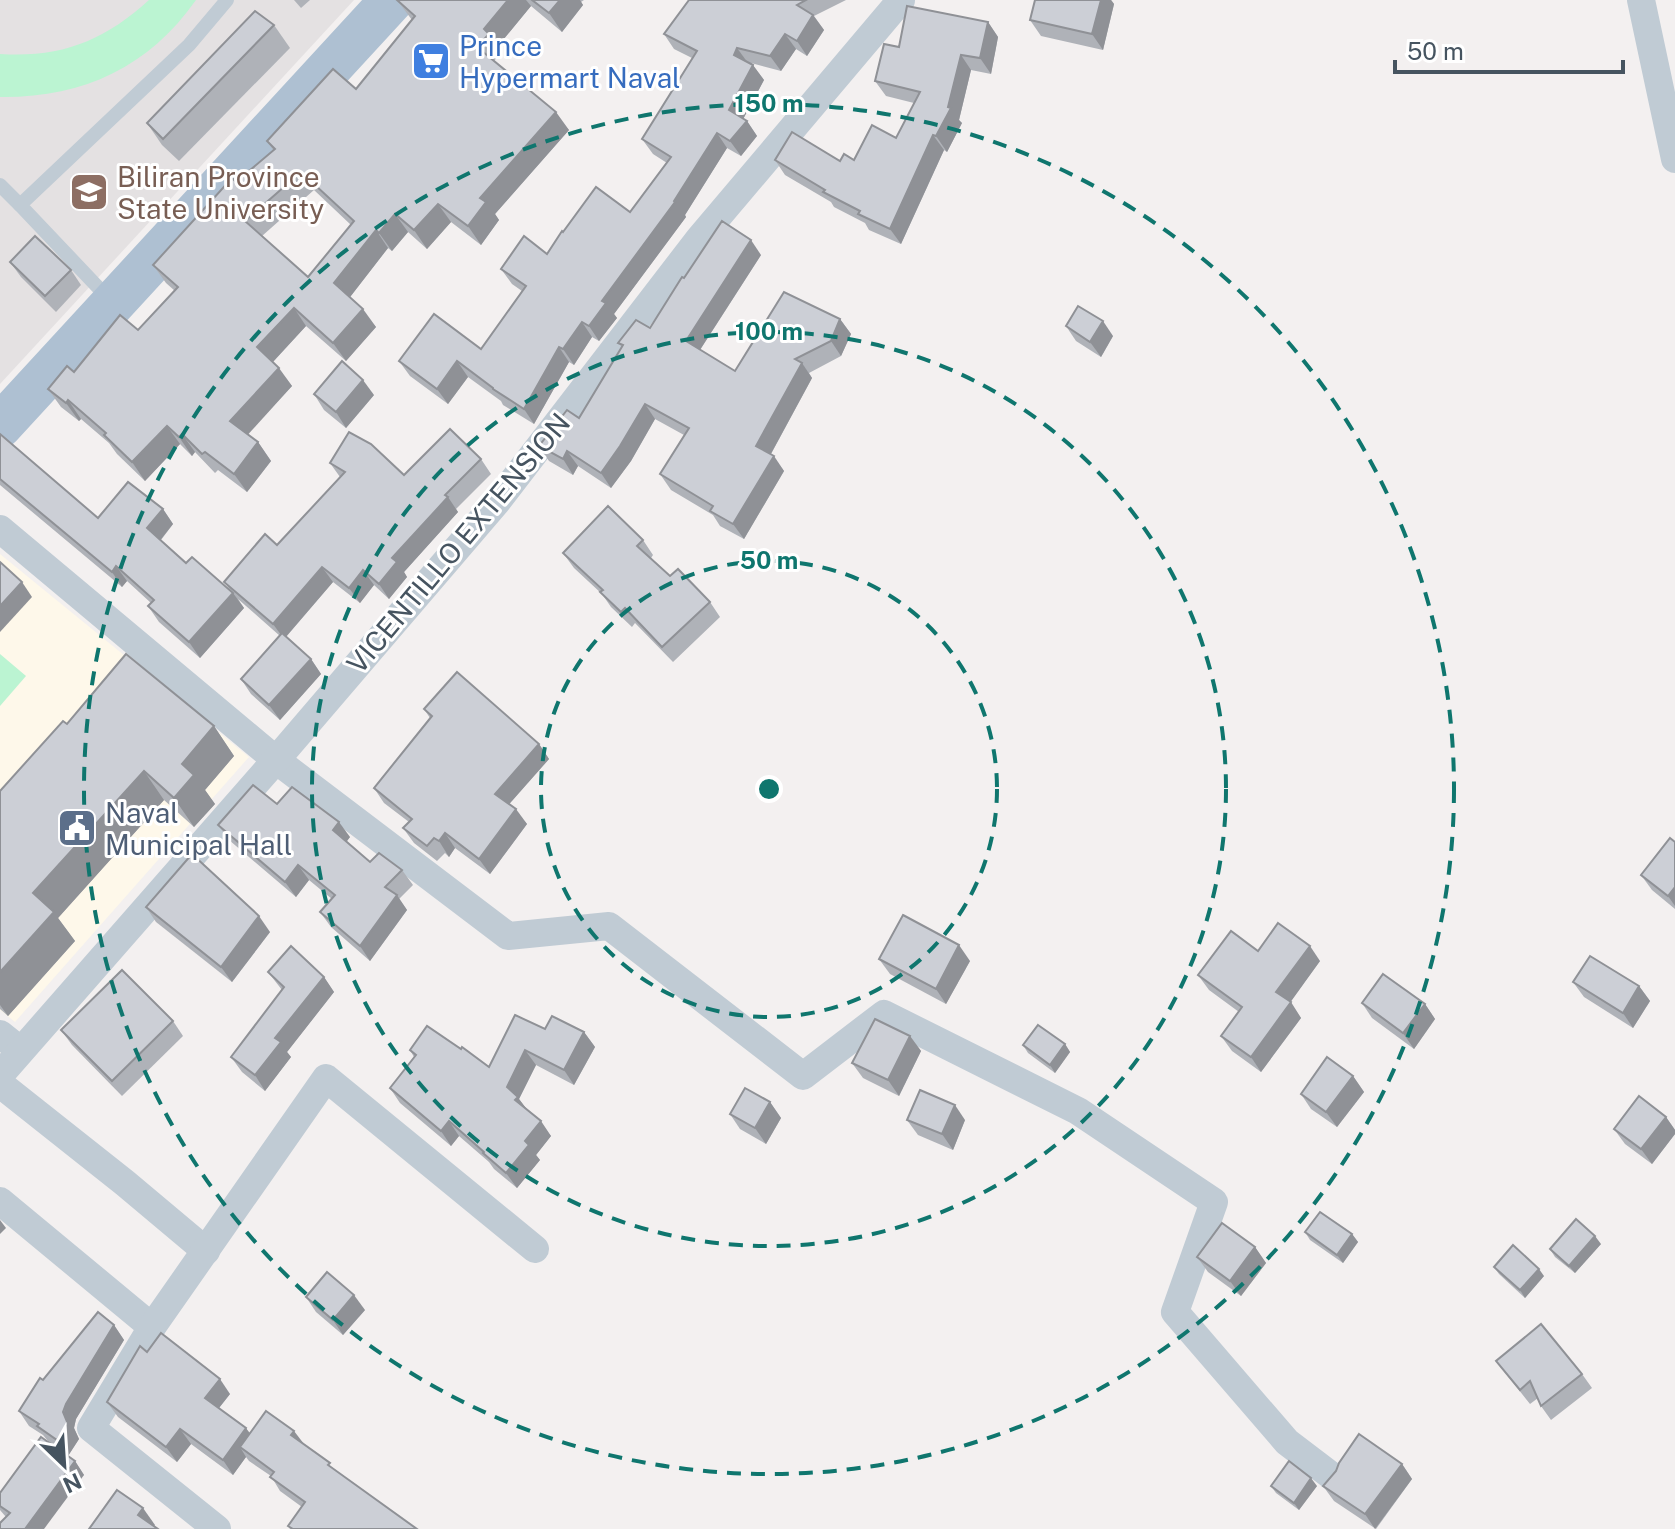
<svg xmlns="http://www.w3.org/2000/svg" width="1675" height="1529" viewBox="0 0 1675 1529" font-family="'Public Sans',sans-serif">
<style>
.commercial{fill:#fef8ea}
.education{fill:#e4e1e2}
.green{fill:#bbf4d2}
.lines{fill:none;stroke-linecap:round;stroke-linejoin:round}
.lane{stroke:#c0cbd4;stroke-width:14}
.street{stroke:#c0cbd4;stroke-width:28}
.primary{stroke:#aec0d2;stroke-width:44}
.wall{fill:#afb2b8;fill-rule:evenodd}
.shaded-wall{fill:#8f9196}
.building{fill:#cccfd6;stroke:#8f9196;stroke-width:2;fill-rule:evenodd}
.ring{fill:none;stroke:#0f766e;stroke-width:4;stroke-dasharray:14 10}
.labels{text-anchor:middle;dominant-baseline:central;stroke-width:6;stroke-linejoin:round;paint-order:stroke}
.shop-label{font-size:28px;fill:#366cbe;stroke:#fff;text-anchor:start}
.education-label{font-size:28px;fill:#785e54;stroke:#fff;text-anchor:start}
.street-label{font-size:28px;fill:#465460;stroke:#fff}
.service-label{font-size:28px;fill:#4e5e75;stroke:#fff;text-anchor:start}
.centre{fill:#0f766e;stroke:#fff;stroke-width:4}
.ring-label{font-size:24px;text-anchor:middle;font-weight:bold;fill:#0f766e;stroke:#fff;stroke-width:6;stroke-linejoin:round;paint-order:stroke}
</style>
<rect width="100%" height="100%" fill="#f3f0f0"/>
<polygon class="commercial" points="0,554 249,757 15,1022 0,1010"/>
<polygon class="education" points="0,0 354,0 0,384"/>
<g class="green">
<path d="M149,0H196C148,68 82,98 0,97V54C61,58 104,41 149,0Z"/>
<polygon points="0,654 26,676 0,706"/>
</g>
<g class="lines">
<g class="lane">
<polyline points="0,185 20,205"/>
<polyline points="110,300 20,205 189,45 227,0"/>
</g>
<g class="street">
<polyline points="1641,0 1675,159"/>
<polyline points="0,529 276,760 508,936 609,926 803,1076 884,1014 1078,1111 1214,1202 1175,1312 1287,1442 1333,1477"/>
<polyline points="0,1034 20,1050"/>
<polyline points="0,1075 276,760 496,503 699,239 901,0"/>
<polyline points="0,1084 125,1183 206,1251"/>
<polyline points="0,1201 152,1327"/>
<polyline points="217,1529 91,1428 152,1327 326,1078 535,1249"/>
</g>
<polyline class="primary" points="0,426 392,0"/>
</g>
<g class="wall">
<polygon points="294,0 310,0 301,8"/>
<path d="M397,0H584L581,2L583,5L562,32L531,6L498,46L502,52L494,61L569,130L495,214L499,220L481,245L451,222L427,249L408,232L392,251L388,248L350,297L376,327L346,361L306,326L273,362L292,386L247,434L258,442L271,461L247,492L218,470L215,473L195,452L192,456L180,444L145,481L117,454L109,443L81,419L79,421L61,407L48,389L138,330L175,291L166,283L153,265L236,182L273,150L267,141L356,89L412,20ZM314,190L351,225L308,277L262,236Z"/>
<polygon points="689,0 846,0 814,16 824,30 807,56 796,49 781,71 751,63 764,80 743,119 747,121 757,136 741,156 727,148 685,215 686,217 614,314 617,318 599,341 592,337 574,365 569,362 534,424 503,405 501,401 468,377 448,404 410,376 399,361 481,349 522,291 512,284 501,269 547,254 563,232 630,212 667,163 653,154 642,139 692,58 674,49 664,34"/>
<polygon points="1035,0 1111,0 1114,4 1103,50 1041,36 1030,20"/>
<polygon points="988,22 998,37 991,74 971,70 959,120 962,123 947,152 944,150 901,244 869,230 865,223 834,207 831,202 785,175 775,160 840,161 854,160 896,138 914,103 886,96 875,81 899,47"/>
<polygon points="274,25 290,48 179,161 162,145 147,123"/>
<polygon points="761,255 700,350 735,371 840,319 851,334 841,356 809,373 812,378 771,454 784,471 744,539 720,526 713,515 671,490 660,474 684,435 655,419 631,461 611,488 578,466 573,475 549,461 539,446 579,418 622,347 618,343 650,328 684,278"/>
<polygon points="10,262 71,270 81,285 56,312 21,277"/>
<polygon points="1066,326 1113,336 1101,357 1076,341"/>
<polygon points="314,394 374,395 346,428 324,410"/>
<polygon points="0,434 98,518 163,509 173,524 161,540 186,563 230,590 224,582 277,545 340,477 330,463 404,475 481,459 491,474 456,509 458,512 404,572 407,577 389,599 374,585 360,603 333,582 286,637 311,659 321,674 280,720 251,694 241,679 280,636 238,599 244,608 200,658 159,622 148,606 151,603 127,581 122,587 0,485"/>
<polygon points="643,540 653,555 651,558 670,576 710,602 720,617 673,662 635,623 632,627 611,607 602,594 574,568 563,553"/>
<polygon points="424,709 539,744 549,759 509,804 527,824 490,874 455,848 449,857 445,853 437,861 414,843 403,828 409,822 384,803 374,788 430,718"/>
<polygon points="67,724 214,726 234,756 205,790 215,804 194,827 164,800 58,918 75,941 8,1016 0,1009 0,791"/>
<polygon points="277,804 350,837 346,842 370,862 402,870 413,885 399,899 407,910 370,961 331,927 320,912 332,899 309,880 296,897 229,840 218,825"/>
<polygon points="1675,842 1675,909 1652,890 1641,875"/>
<polygon points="146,907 270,932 232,982 156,922"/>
<polygon points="1258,951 1320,961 1290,1002 1301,1018 1261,1072 1232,1051 1221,1036 1239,1012 1209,990 1198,975"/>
<polygon points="879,959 970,961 946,1004 890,974"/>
<polygon points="268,972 324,977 334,992 287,1052 291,1057 265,1091 242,1072 231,1057 282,990"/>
<polygon points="1573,982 1639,986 1650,1001 1633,1028 1584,997"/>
<polygon points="1362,1003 1425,1004 1435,1019 1414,1049 1372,1018"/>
<polygon points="173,1021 183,1036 122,1096 72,1045 61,1030"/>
<polygon points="545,1029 584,1032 595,1047 574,1085 536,1065 519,1099 527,1110 551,1136 536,1155 540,1160 517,1188 494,1169 489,1162 459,1136 451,1146 400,1103 390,1088 414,1057 410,1050 461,1049 489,1067"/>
<polygon points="910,1036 921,1051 899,1096 863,1078 852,1063"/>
<polygon points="1065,1044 1070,1052 1055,1073 1028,1053 1023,1045"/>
<polygon points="1353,1076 1364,1092 1337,1127 1311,1109 1301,1094"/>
<polygon points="770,1102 781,1118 766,1144 740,1129 730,1114"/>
<polygon points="1666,1117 1675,1130 1675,1134 1652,1164 1625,1144 1614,1129"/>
<polygon points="907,1120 965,1120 953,1150 918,1135"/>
<polygon points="1305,1232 1352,1234 1358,1242 1343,1263 1310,1240"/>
<polygon points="1601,1244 1575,1273 1555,1257 1550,1249"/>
<polygon points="1255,1247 1266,1263 1241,1296 1208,1272 1197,1257"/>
<polygon points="1494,1267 1544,1276 1525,1298 1499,1274"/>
<polygon points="306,1297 365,1310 343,1335 316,1312"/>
<polygon points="114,1325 124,1340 76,1419 74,1428 79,1439 68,1456 75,1461 84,1475 6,1517 0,1510 0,1493 48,1441 43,1435 29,1426 19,1411 43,1380"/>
<polygon points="147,1352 230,1394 219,1408 250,1433 303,1444 335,1470 417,1529 290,1529 288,1526 302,1507 280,1491 271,1476 249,1461 246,1457 233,1475 191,1444 177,1462 118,1417 107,1402"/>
<polygon points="1496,1361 1582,1374 1592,1388 1551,1420 1541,1406 1538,1398 1530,1404"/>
<polygon points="1402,1464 1412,1479 1376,1529 1334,1501 1323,1486"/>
<polygon points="1271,1486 1317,1486 1299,1510 1276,1493"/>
</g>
<g class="shaded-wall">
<polygon points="508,0 526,0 531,6 498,46 489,34 484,29"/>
<polygon points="560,0 580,0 583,5 562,32 549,13"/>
<polygon points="1101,0 1111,0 1114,4 1103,50 1092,34"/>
<polygon points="813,15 824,30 807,56 797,41"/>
<polygon points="988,22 998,37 991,74 980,58"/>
<polygon points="785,34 796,49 781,71 770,56"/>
<polygon points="737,48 748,63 734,55"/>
<polygon points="961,55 971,70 959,120 962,123 947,152 936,136 948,107"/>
<polygon points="753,65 764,80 740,125 729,110"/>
<polygon points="556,112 569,130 495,214 499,220 481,245 468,226 480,198"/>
<polygon points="747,121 757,136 741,156 730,141"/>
<polygon points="717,133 727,148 685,215 686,217 614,314 617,318 599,341 589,326 602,301 674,201"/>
<polygon points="933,135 944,150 901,244 890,229"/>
<polygon points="438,204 451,222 427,249 414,230"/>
<polygon points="395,214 408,232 392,251 379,233"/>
<polygon points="376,230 388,248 347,301 334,283"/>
<polygon points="751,240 761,255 696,356 686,341"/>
<polygon points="294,308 306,326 270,365 257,347"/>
<polygon points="363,309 376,327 346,361 333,343"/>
<polygon points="840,319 851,334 841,356 831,341"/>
<polygon points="1103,321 1113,336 1101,357 1090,342"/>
<polygon points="582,322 592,337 574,365 563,349"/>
<polygon points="559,347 569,362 534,424 524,409"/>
<polygon points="457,361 468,377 448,404 437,389"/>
<polygon points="802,363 812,378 767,461 756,446"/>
<polygon points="279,368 292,386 243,440 230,421"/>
<polygon points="363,380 374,395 346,428 336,412"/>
<polygon points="68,400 81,419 79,421 66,403"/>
<polygon points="645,404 655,419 631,461 611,488 601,473"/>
<polygon points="167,426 180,444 145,481 132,462"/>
<polygon points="182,434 195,452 192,456 179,437"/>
<polygon points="258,442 271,461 247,492 234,474"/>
<polygon points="567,451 578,466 573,475 563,459"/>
<polygon points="774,456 784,471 744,539 733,524"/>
<polygon points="448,497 458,512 404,572 407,577 389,599 379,584 392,558"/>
<polygon points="163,509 173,524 158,543 147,528"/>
<polygon points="116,566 127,581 122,587 112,572"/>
<polygon points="322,567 333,582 284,639 273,624"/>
<polygon points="363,570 374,585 360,603 349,588"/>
<polygon points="22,582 32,597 0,632 0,606"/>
<polygon points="233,593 244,608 200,658 189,642"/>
<polygon points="311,659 321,674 280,720 269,705"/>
<polygon points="214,726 234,756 205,790 215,804 194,827 174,798 182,764"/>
<polygon points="539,744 549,759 505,809 495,794"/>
<polygon points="144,771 164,800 58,918 75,941 8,1016 0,1005 0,972 33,893"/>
<polygon points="516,809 527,824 490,874 479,859"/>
<polygon points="339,822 350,837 344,845 333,830"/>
<polygon points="445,833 455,848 449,857 439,841"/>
<polygon points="298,865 309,880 296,897 285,882"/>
<polygon points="1675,887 1675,906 1668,896"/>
<polygon points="397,895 407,910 370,961 360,946"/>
<polygon points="259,916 270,932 232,982 221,967"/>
<polygon points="959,945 970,961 946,1004 936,989"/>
<polygon points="1310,946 1320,961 1287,1007 1276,992"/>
<polygon points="324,977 334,992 287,1052 291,1057 265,1091 255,1075 275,1038"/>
<polygon points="1639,986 1650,1001 1633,1028 1623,1013"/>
<polygon points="1291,1002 1301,1018 1261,1072 1251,1057"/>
<polygon points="1425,1004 1435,1019 1414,1049 1403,1033"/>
<polygon points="584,1032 595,1047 574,1085 564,1070"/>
<polygon points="910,1036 921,1051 899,1096 888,1080"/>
<polygon points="1065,1044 1070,1052 1055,1073 1050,1065"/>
<polygon points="525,1050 536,1065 519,1099 529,1112 526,1115 507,1087"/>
<polygon points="1353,1076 1364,1092 1337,1127 1326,1112"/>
<polygon points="770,1102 781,1118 766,1144 755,1128"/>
<polygon points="955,1105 965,1120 953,1150 942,1134"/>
<polygon points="1666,1117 1675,1130 1675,1134 1652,1164 1641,1149"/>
<polygon points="449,1121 459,1136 451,1146 441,1131"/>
<polygon points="541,1121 551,1136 536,1155 540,1160 517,1188 506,1173 525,1141"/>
<polygon points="0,1220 6,1228 0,1234"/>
<polygon points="1352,1234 1358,1242 1343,1263 1337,1255"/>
<polygon points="1595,1236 1601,1244 1575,1273 1569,1266"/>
<polygon points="1255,1247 1266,1263 1241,1296 1230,1281"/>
<polygon points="1539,1269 1544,1276 1525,1298 1520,1290"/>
<polygon points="354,1295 365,1310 343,1335 333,1320"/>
<polygon points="114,1325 124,1340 76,1419 74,1428 79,1439 68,1456 57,1440 66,1404"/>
<polygon points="220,1379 230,1394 215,1413 205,1398"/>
<polygon points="246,1428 257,1443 240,1447 246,1457 233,1475 223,1460"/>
<polygon points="180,1429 191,1444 177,1462 166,1447"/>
<polygon points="294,1431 304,1444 291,1435"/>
<polygon points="75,1461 84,1475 44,1529 25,1529"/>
<polygon points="1402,1464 1412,1479 1375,1529 1365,1514"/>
<polygon points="1311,1478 1317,1486 1299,1510 1294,1503"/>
<polygon points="143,1508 155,1525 152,1529 138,1515"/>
</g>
<g class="building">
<path d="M397,0H508L484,29L489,34L477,47L556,112L480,198L486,202L468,226L438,204L414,230L395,214L379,233L376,230L334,283L363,309L333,343L294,308L257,347L279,368L230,421L258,442L234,474L205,452L202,454L182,434L179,437L167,426L132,462L104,435L106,433L68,400L66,403L48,389L67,366L74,372L120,315L138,330L178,287L153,265L232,178L236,182L275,149L267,141L333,69L356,89L415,16ZM301,172L354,221L308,277L245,221Z"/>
<polygon points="532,0 560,0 549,13"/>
<polygon points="689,0 806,0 797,5 813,15 797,41 785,34 770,56 737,48 734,55 753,65 729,110 747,121 730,141 717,133 674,201 675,202 602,301 606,303 589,326 582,322 563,349 559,347 524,409 493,389 493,388 457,361 437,389 399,361 434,314 481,349 526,286 501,269 524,236 547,254 562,231 563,232 596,187 630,212 671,157 642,139 697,51 664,34"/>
<polygon points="1035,0 1101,0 1092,34 1030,20"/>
<polygon points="907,6 988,22 980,58 961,55 948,107 951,108 936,136 933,135 890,229 858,214 860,211 823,192 825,190 775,160 792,132 840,161 844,154 854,160 872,125 896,138 920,92 875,81 884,44 899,47"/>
<polygon points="255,11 274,25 163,139 147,123"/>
<polygon points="722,221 751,240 686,341 735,371 784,292 840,319 831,341 795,359 802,363 756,446 774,456 733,524 710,511 713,506 660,474 689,428 645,404 620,446 601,473 567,451 563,459 539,446 567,410 579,418 623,345 618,343 636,320 650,328 682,277 684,278"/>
<polygon points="35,236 71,270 45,296 10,262"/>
<polygon points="1078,306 1103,321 1090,342 1066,326"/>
<polygon points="342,361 363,380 336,412 314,394"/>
<polygon points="450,429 481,459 445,495 448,497 392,558 397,562 379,584 363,570 349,588 322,567 273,624 224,582 265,534 277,545 345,472 330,463 349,432 371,444 404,475"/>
<polygon points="0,434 98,518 128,482 163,509 147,528 186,563 192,557 233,593 189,642 148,606 154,600 116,566 112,572 0,479"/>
<polygon points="608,506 643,540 637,546 670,576 678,569 710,602 662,647 625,608 621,612 600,592 603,590 563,553"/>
<polygon points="0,562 22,582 0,606"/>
<polygon points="282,633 311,659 269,705 241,679"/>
<polygon points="126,654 214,726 182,764 194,775 174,798 144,771 33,893 54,912 0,972 0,791 63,721 67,724"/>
<polygon points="457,672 539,744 495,794 516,809 479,859 445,833 439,841 434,838 427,846 403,828 412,819 374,788 432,716 424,709"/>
<polygon points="253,785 277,804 292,787 339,822 333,830 370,862 379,853 402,870 385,887 397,895 360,946 320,912 335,895 298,865 285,882 218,825"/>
<polygon points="1670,838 1675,842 1675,887 1668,896 1641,875"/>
<polygon points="192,854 259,916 221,967 146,907"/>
<polygon points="903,915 959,945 936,989 879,959"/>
<polygon points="1278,923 1310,946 1276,992 1291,1002 1251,1057 1221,1036 1242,1007 1198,975 1231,931 1258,951"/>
<polygon points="291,946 324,977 275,1038 281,1042 255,1075 231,1057 284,987 268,972"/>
<polygon points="1590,956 1639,986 1623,1013 1573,982"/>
<polygon points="122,970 173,1021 112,1081 61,1030"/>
<polygon points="1383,974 1425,1004 1403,1033 1362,1003"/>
<polygon points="515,1015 545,1029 552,1016 584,1032 564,1070 525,1050 507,1087 518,1097 515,1100 541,1121 525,1141 529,1145 506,1173 483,1153 484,1152 449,1121 441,1131 390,1088 416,1055 410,1050 427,1026 461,1049 462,1047 489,1067"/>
<polygon points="875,1019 910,1036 888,1080 852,1063"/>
<polygon points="1038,1025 1065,1044 1050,1065 1023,1045"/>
<polygon points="1327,1057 1353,1076 1326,1112 1301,1094"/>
<polygon points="745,1088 770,1102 755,1128 730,1114"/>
<polygon points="920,1090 955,1105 942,1134 907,1120"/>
<polygon points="1639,1096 1666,1117 1641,1149 1614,1129"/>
<polygon points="1320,1212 1352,1234 1337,1255 1305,1232"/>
<polygon points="1576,1219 1595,1236 1569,1266 1550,1249"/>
<polygon points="1222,1223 1255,1247 1230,1281 1197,1257"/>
<polygon points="1513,1245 1539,1269 1520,1290 1494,1267"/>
<polygon points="327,1272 354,1295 333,1320 306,1297"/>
<polygon points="98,1312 114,1325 66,1404 63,1412 68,1424 57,1440 37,1426 39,1424 19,1411 40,1378 43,1380"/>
<polygon points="1541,1324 1582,1374 1541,1406 1530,1381 1520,1390 1496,1361"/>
<polygon points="161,1333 220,1379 205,1398 246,1428 223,1460 180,1429 166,1447 107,1402 140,1346 147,1352"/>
<polygon points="266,1411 294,1431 291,1435 330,1463 328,1465 417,1529 293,1529 288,1526 305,1502 270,1477 274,1472 240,1447"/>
<polygon points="1359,1434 1402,1464 1365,1514 1323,1486 1336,1471 1339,1463"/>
<polygon points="41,1437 75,1461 25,1529 0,1529 0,1523 10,1513 0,1506 0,1493"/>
<polygon points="1289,1461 1311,1478 1294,1503 1271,1486"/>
<polygon points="117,1490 143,1508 138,1515 158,1529 89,1529"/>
</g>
<g class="ring">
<circle cx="769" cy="789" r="228"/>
<circle cx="769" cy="789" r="457"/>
<circle cx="769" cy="789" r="685"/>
</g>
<defs>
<symbol id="supermarket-square" viewBox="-11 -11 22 22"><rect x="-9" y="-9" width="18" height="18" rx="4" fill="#3f7fe0" stroke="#fff"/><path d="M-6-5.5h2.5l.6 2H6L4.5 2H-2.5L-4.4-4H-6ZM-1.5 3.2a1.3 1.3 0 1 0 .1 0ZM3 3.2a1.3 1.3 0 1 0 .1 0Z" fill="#fff"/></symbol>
<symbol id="university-square" viewBox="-11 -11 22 22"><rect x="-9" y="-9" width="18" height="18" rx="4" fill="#8d6e63" stroke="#fff"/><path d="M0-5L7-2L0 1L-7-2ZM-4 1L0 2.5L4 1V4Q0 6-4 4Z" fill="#fff"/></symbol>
<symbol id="civic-square" viewBox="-11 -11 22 22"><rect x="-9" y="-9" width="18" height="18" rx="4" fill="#5c6f8a" stroke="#fff"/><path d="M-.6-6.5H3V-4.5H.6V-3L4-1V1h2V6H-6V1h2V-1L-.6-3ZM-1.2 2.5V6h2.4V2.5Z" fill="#fff"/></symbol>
</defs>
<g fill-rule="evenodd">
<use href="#supermarket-square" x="409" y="39" width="44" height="44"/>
<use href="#university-square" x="67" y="170" width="44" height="44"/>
<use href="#civic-square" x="55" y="806" width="44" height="44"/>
</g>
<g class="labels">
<g class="shop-label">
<text x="459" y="45">Prince<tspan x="459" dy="32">Hypermart Naval</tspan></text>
</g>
<g class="education-label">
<text x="117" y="176">Biliran Province<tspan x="117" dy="32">State University</tspan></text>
</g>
<g class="street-label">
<text transform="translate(458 543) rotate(-50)">VICENTILLO EXTENSION</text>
</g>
<g class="service-label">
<text x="105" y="812">Naval<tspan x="105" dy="32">Municipal Hall</tspan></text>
</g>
</g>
<circle cx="769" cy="789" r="12" class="centre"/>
<g class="ring-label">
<text x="769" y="112">150 m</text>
<text x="769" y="340">100 m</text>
<text x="769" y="569">50 m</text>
</g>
<g transform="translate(64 1465) rotate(155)" stroke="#ffffff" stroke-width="6" paint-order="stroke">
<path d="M0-6L14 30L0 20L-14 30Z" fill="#465460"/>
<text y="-12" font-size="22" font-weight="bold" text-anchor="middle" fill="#465460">N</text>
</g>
<path d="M1395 60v12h228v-12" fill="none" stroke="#465460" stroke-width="4"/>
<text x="1407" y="60" font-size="24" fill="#465460" stroke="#ffffff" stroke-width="6" paint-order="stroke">50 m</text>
</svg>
